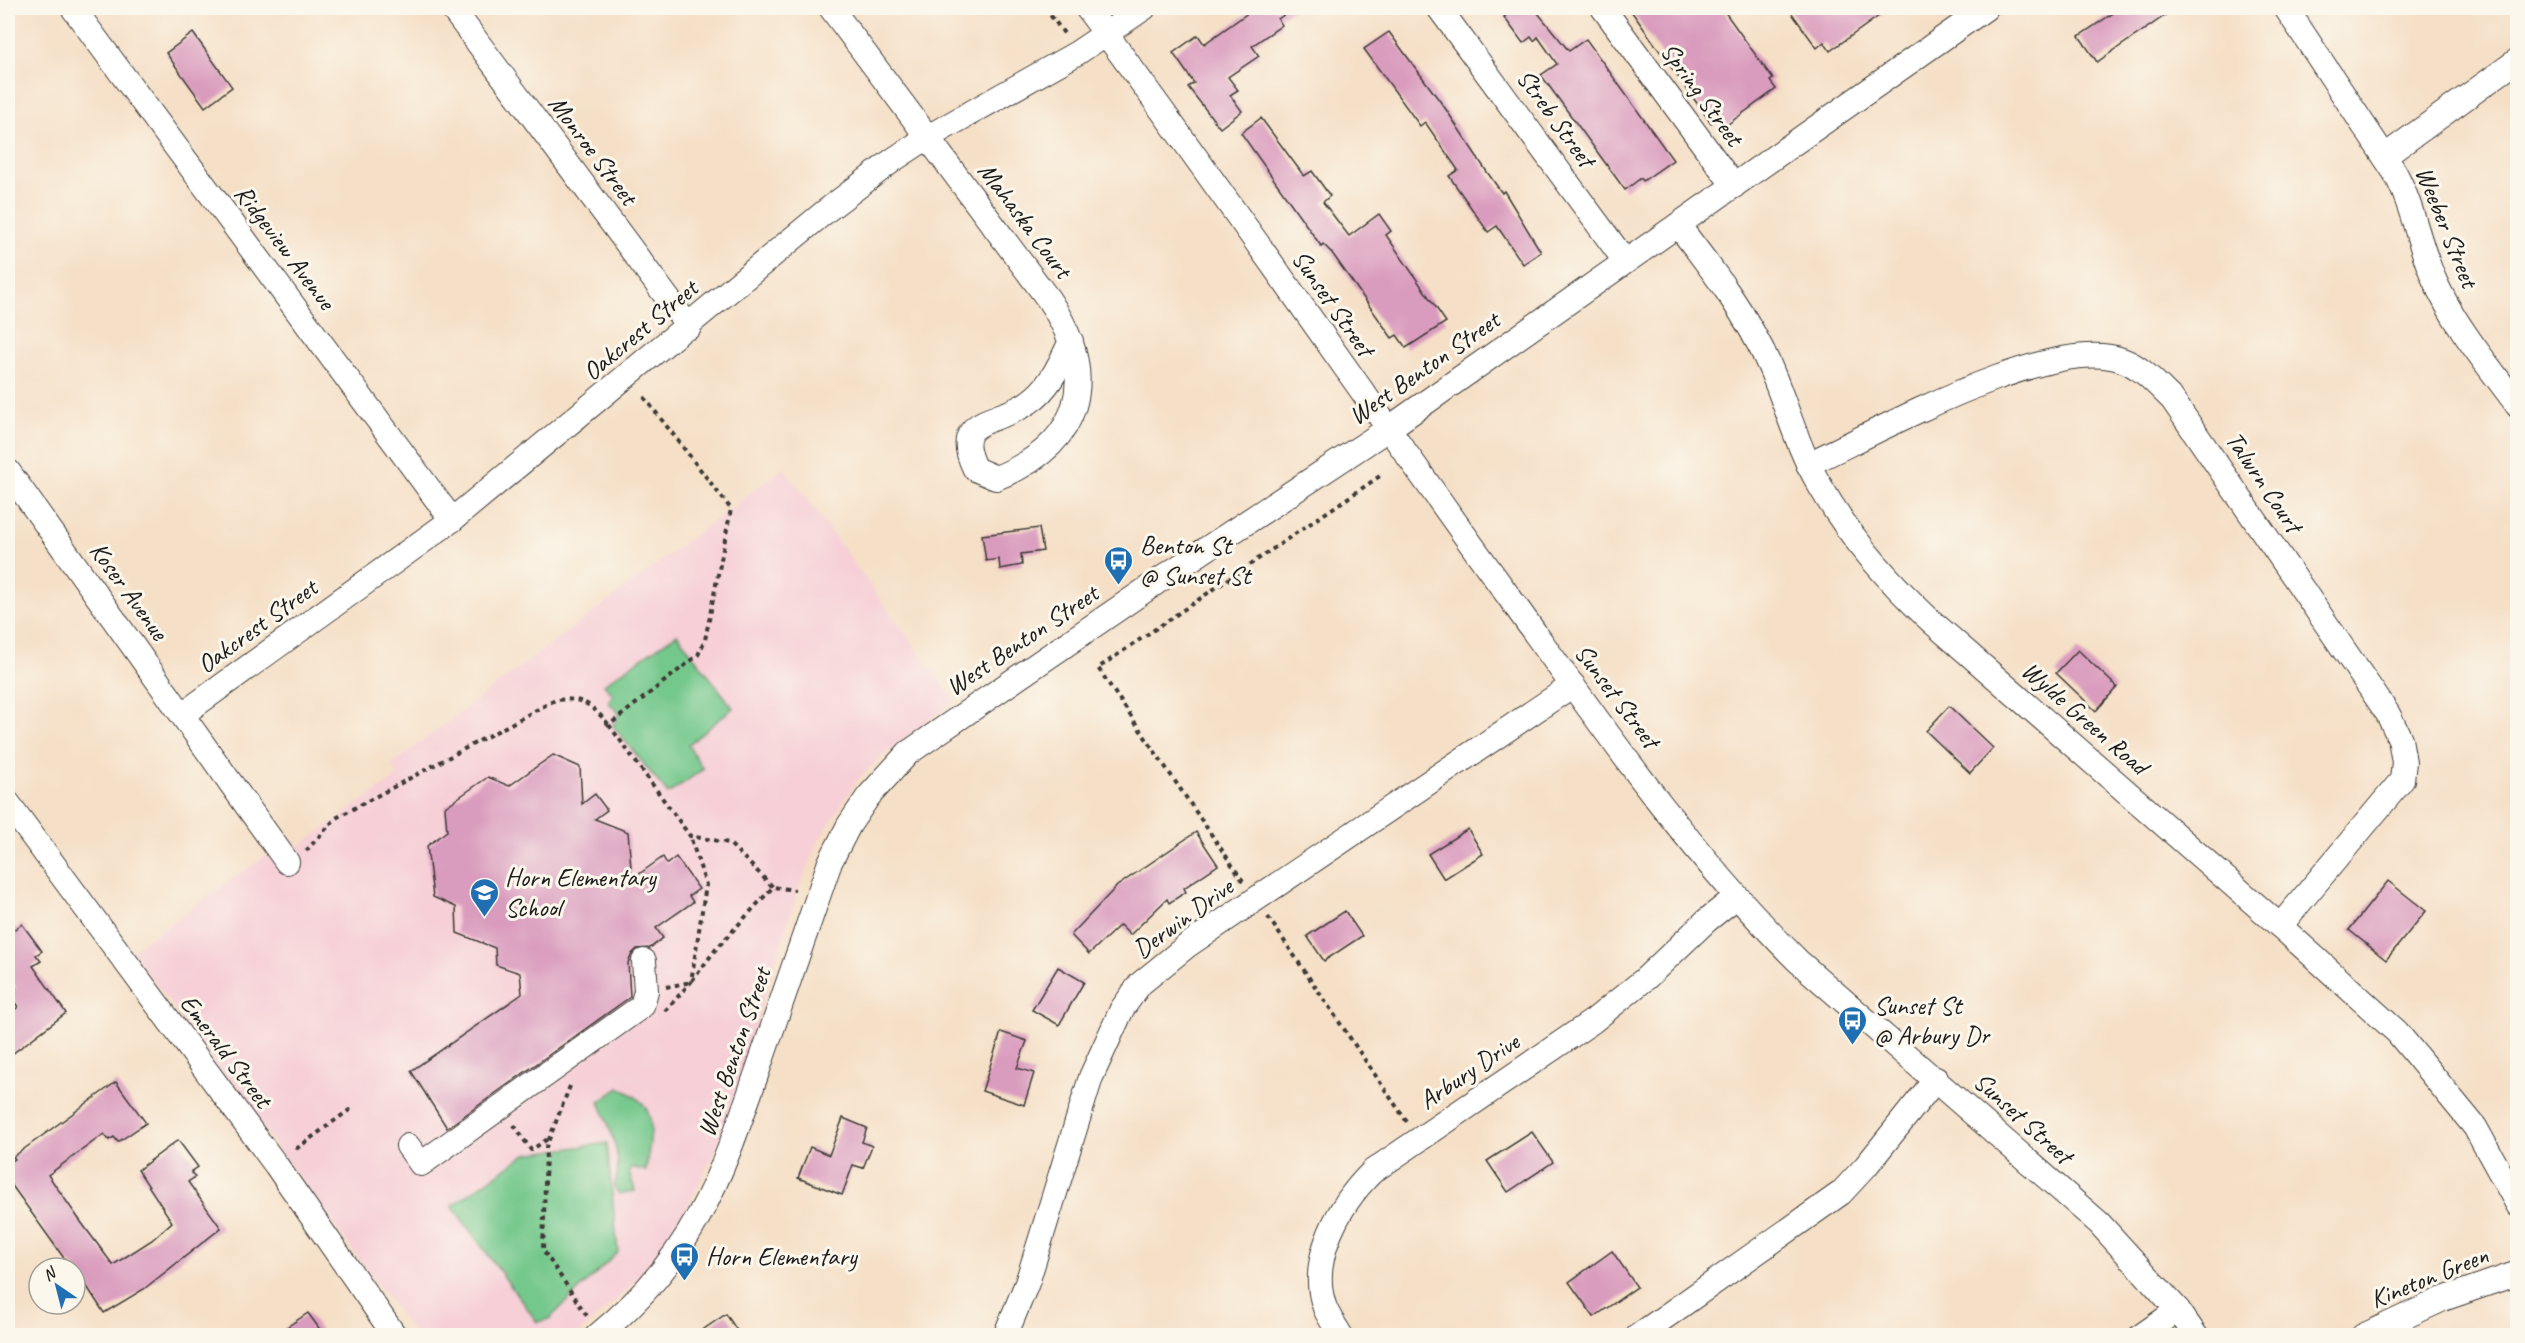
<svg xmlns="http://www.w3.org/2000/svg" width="2525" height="1343" viewBox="0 0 2525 1343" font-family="Caveat,sans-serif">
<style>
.built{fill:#f6cfd7}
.green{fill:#74c88c;stroke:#487254;stroke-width:1.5}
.building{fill:#da9cbe}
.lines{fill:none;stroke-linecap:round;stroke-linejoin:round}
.minor-casing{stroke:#3d3936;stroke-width:26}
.path{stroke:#3d3936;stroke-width:4;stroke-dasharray:4.5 4.5;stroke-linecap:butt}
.minor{stroke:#fff;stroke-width:24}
.labels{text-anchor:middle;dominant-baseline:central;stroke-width:6;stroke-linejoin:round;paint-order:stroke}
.street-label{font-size:26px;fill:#1c1c1c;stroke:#fbf7ec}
.poi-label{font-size:26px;fill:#1c1c1c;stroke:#fbf7ec;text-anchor:start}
</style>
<rect width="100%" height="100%" fill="#fbf7ec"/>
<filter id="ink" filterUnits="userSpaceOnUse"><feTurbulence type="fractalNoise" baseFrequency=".0167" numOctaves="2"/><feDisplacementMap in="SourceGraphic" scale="12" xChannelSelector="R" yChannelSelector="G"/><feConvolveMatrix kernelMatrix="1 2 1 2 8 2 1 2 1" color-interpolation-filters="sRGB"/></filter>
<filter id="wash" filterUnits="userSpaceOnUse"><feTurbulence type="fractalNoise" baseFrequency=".008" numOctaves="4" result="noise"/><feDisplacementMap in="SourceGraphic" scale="24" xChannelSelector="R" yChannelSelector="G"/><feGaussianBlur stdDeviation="1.35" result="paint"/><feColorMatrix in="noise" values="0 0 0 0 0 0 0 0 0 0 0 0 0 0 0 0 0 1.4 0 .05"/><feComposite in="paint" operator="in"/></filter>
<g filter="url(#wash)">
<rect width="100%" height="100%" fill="#f5dfc6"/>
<polygon class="built" points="784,468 955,701 879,758 856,782 820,838 797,893 719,1143 679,1223 655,1257 623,1294 576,1335 415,1335 131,951 291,838 298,847 398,776 391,765"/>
<g class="green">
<polygon points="677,634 733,708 688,745 703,769 668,794 613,726 619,713 608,702 613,695 604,684"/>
<path d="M619,1088C663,1106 650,1132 646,1171L632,1167L629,1171L635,1191L619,1194L614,1187C625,1159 610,1129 599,1102Z"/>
<polygon points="607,1143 618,1252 549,1319 537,1322 452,1206 526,1154"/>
</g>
<g id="blocks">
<g class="building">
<polygon points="1255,8 1294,8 1278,19 1282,25 1252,46 1259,56 1228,77 1238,90 1230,95 1242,111 1220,128 1188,87 1194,83 1173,53 1198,35 1204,44"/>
<polygon points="1517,8 1532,8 1538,13 1569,51 1586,39 1673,160 1643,181 1641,178 1625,190 1541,75 1557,64 1538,37 1534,41 1531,37 1523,43 1504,17"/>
<polygon points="1629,8 1722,8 1773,79 1770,81 1776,89 1724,127 1718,118 1711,123"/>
<polygon points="1788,8 1890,8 1830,51 1824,42 1817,48"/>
<polygon points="2121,8 2176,8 2097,62 2079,36"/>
<polygon points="1389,32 1445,108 1487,172 1502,193 1504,191 1541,252 1523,264 1497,226 1488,232 1449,176 1458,170 1425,122 1420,126 1364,49"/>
<polygon points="193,33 232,87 205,107 166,53"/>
<polygon points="1261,118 1304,176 1312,171 1330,196 1323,202 1349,236 1379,214 1391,231 1386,235 1446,322 1406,348 1397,335 1392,338 1332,253 1323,244 1321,246 1241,133"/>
<polygon points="1039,528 1043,551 1021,554 1022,565 1000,569 999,559 986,561 982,535"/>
<polygon points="2078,650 2117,687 2096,711 2056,673"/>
<polygon points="1949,706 1993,748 1970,773 1926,731"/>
<polygon points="553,755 580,767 582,804 595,794 607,810 595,819 628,832 632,879 663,857 667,864 676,857 699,889 689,896 693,902 656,928 663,938 650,948 637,949 632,954 628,963 630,997 447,1128 411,1071 522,994 520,973 496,965 495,948 457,933 456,907 433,897 427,846 447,831 445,807 488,777 509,786"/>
<polygon points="1468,829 1483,854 1444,879 1428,854"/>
<polygon points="1196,832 1218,865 1184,888 1186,892 1169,903 1167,899 1130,935 1120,925 1089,954 1071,935 1117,886"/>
<polygon points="2388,881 2426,911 2386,960 2349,930"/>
<polygon points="1345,911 1362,936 1324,961 1307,936"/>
<polygon points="22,924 42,951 36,955 41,961 33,966 66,1013 8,1057 8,1016 18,1007 11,997 13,996 10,992 16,988 8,976 8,934"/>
<polygon points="1058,967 1084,982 1059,1025 1032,1010"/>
<polygon points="1001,1032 1027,1041 1017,1068 1034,1073 1024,1105 982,1091"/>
<polygon points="116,1082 146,1123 118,1142 114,1137 109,1140 104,1134 48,1175 81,1222 113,1265 152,1240 172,1222 138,1170 178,1140 198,1167 191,1172 195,1177 188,1182 221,1228 144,1289 104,1313 75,1268 66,1261 8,1180 8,1164 15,1159 13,1157"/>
<polygon points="843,1118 867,1128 862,1142 872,1146 863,1168 853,1165 842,1195 798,1178 810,1147 829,1155"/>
<polygon points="1532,1132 1553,1162 1508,1192 1487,1161"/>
<polygon points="1612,1251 1637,1287 1594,1317 1569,1282"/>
<polygon points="308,1313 324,1335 275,1335"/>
<polygon points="726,1314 740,1335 695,1335"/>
</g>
</g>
</g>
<g filter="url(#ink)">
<use href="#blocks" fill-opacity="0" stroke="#3d3936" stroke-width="1.5"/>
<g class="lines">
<defs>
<g id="minor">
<polyline points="73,8 452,520"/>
<polyline points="452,8 689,327"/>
<path d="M831,8L1049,300C1100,377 1083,444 996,478L975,469C948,416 1000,424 1029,402C1050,388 1060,364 1071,341"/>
<path d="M1087,8C1232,203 1369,404 1512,601C1601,725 1689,853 1798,961L2099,1223L2178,1310L2196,1336"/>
<polyline points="1439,8 1625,261"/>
<polyline points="1603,8 1734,186"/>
<path d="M2286,8L2394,171C2413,205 2418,243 2434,279C2454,325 2488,365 2518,406"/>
<polyline points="2385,156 2518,60"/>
<path d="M1678,225C1712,269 1748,316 1770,367C1787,406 1797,447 1819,484C1849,537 1887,580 1931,621L2280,926L2397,1032L2475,1127L2518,1205"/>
<path d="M1808,464C1876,433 2051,334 2122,360C2142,367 2157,385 2172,399L2388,714L2400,739L2404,762L2402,780L2280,926"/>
<polyline points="8,471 287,862"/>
<polyline points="183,714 452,520 826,211 893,160 928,137 1077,53 1144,8"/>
<polyline points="8,803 276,1165 395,1336"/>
<polyline points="408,1146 421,1164 642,1006 646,991 644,961"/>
<path d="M597,1336C698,1254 722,1173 763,1055C785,991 808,927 830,862L849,825L868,797L908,753L1173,571L1388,429L1986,8"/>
<polyline points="1005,1336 1027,1283 1091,1077 1122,1009 1140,984 1188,945 1573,685"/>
<path d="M1341,1336C1336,1327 1329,1318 1325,1308C1307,1260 1340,1203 1373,1171L1593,1021L1645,979L1706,921L1736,897"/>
<polyline points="1638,1336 1841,1193 1866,1166 1936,1079"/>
<polyline points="2141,1336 2178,1310"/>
<polyline points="2363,1336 2443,1299 2518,1273"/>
</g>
</defs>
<use href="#minor" class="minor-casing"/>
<g class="path">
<polyline points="1045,8 1066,36"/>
<polyline points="644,397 731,509 705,640 698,655 609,725 690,836 729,843 773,887"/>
<path d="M306,851L336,818L555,700C583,697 591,704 609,725"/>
<polyline points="1243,881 1098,668 1380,476"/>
<polyline points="1268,917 1407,1122"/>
<polyline points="666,987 691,982 716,949 773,887 795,890"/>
<polyline points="665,1011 691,982 706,885 690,836"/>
<polyline points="570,1086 546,1147 543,1250 587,1316"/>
<polyline points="514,1125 531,1150 549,1138"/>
<polyline points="296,1149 352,1108"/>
</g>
<use href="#minor" class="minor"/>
</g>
</g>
<defs>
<symbol id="bus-pin" viewBox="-11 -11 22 30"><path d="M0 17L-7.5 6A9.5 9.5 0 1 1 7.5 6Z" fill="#1f6fb2" stroke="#fbf7ec"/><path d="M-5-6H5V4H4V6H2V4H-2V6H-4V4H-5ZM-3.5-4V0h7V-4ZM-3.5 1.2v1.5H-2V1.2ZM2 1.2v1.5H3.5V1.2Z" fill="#fff"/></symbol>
<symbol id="school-pin" viewBox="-11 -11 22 30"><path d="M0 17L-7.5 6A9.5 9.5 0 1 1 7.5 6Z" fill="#1f6fb2" stroke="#fbf7ec"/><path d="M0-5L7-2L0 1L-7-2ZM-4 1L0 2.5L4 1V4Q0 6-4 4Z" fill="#fff"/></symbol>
</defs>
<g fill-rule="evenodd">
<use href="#bus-pin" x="1102" y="544" width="33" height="45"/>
<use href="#school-pin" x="468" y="876" width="33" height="45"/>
<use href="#bus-pin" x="1836" y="1004" width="33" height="45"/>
<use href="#bus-pin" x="668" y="1240" width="33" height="45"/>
</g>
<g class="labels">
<g class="street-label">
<text transform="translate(1702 94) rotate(54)">Spring Street</text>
<text transform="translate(1556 118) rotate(54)">Streb Street</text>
<text transform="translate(593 150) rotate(53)">Monroe Street</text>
<text transform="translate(1025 220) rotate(53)">Mahaska Court</text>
<text transform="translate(2447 227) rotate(68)">Weeber Street</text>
<text transform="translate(285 247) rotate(53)">Ridgeview Avenue</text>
<text transform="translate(1333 303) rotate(55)">Sunset Street</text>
<text transform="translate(640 330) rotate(-40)">Oakcrest Street</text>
<text transform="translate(1424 368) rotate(-35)">West Benton Street</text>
<text transform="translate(2264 482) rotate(56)">Talwrn Court</text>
<text transform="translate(129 591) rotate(54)">Koser Avenue</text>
<text transform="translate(257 626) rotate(-36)">Oakcrest Street</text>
<text transform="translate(1022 640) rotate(-34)">West Benton Street</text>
<text transform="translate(1617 696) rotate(53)">Sunset Street</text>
<text transform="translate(2085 718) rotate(41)">Wylde Green Road</text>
<text transform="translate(1183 918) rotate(-36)">Derwin Drive</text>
<text transform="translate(226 1051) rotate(53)">Emerald Street</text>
<text transform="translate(734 1052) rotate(-71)">West Benton Street</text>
<text transform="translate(1469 1071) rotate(-34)">Arbury Drive</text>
<text transform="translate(2023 1118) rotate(42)">Sunset Street</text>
<text transform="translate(2429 1277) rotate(-22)">Kineton Green</text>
</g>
<g class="poi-label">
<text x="1140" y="545">Benton St<tspan x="1140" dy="30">@ Sunset St</tspan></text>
<text x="505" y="877">Horn Elementary<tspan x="505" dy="30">School</tspan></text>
<text x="1874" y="1005">Sunset St<tspan x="1874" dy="30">@ Arbury Dr</tspan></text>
<text x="706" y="1256">Horn Elementary</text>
</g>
</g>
<rect width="2525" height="1343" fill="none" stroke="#fbf7ec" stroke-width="30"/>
<g transform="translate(57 1286) rotate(325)"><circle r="28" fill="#fbf7ec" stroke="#a29f99" stroke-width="1.5"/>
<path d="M0-4.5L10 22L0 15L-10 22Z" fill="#1f6fb2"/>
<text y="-9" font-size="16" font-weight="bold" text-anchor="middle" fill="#1c1c1c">N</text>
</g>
</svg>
